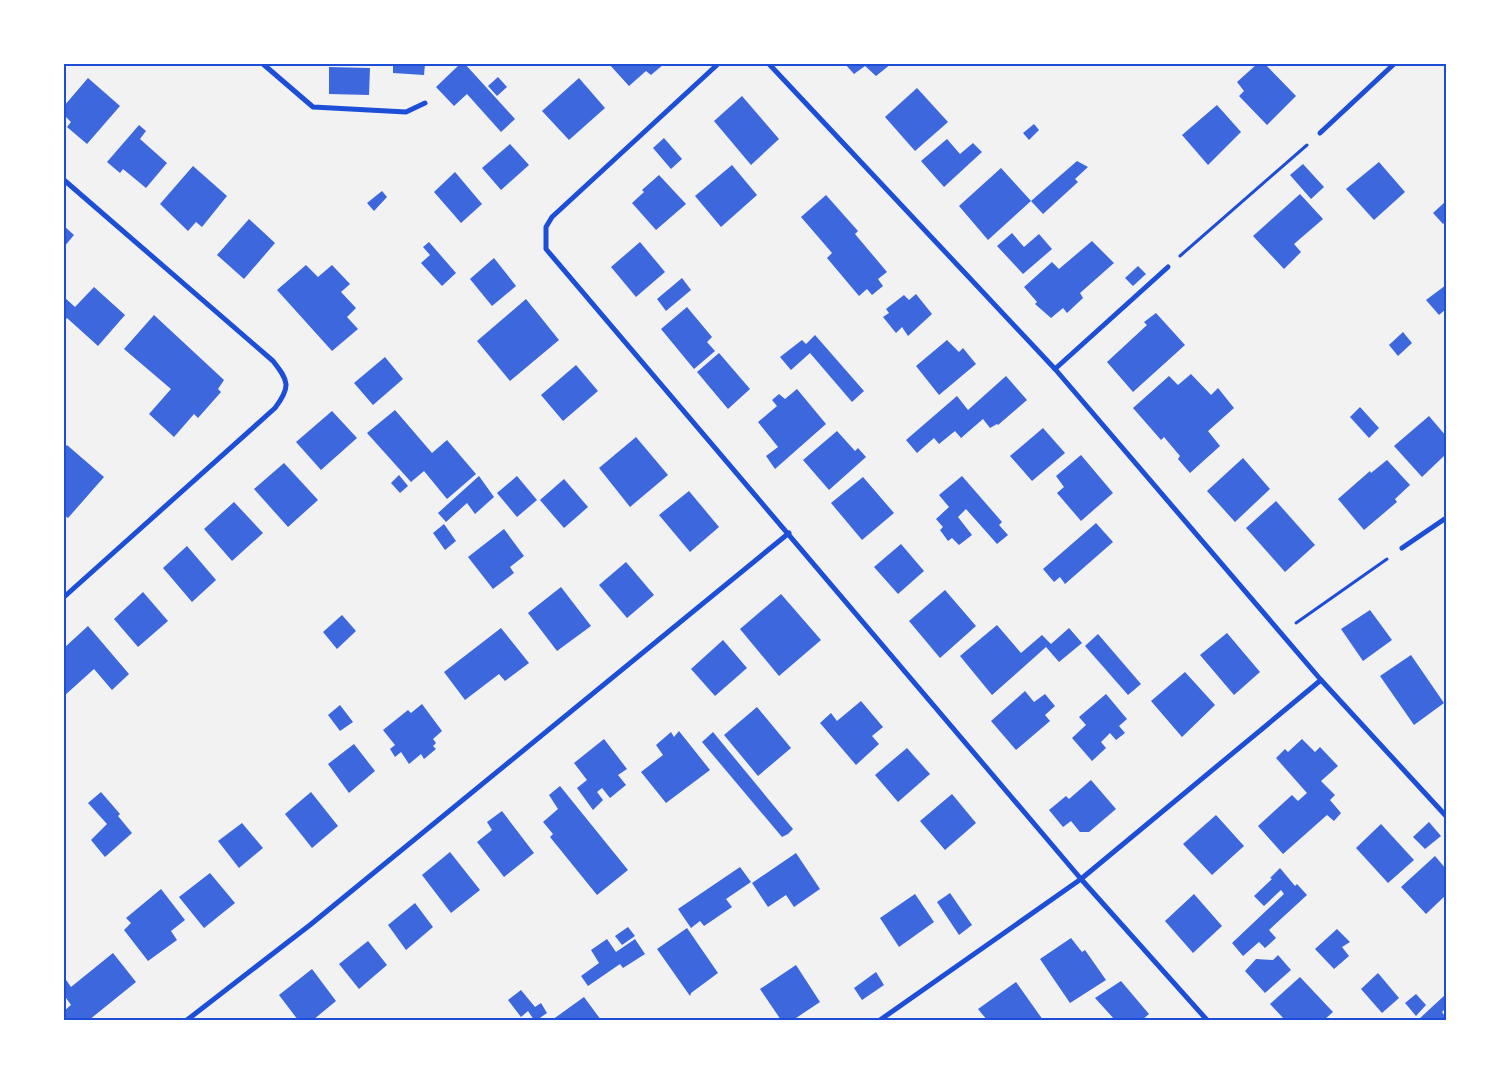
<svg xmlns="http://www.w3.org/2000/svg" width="1510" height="1084" viewBox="0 0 1510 1084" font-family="Karla,sans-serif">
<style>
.building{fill:#3d67dc}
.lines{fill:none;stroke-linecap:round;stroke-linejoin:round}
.path{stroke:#1d4ed8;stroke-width:3}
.minor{stroke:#1d4ed8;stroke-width:5}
.neatline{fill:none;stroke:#1d4ed8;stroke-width:2}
</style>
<rect width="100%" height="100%" fill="#f2f2f2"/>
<g class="building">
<polygon points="393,64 425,64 424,75 393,73"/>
<polygon points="460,64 465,64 515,119 501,132 467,94 454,106 436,87"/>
<polygon points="609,64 664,64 651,75 646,71 629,86"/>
<polygon points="845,64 891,64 876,76 865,66 854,74"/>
<polygon points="1257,64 1265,64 1296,96 1267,125 1239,96 1244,91 1237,82"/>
<polygon points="329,67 370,68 369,95 329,94"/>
<polygon points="498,77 507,87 497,96 488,86"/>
<polygon points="88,78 120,106 87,144 67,127 71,122 64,115 64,106"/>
<polygon points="579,78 605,108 569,140 542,111"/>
<polygon points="917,88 948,122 915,151 885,117"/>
<polygon points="742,96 779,139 751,165 714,121"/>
<polygon points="1217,105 1241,132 1208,165 1182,135"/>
<polygon points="1034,124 1039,130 1029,140 1023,133"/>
<polygon points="139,125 146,131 140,139 167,163 146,188 123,169 120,173 107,162"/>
<polygon points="664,138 682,159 671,169 653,148"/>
<polygon points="947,139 960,154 973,143 982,152 944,187 921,161"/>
<polygon points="510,144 529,165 501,190 482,168"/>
<polygon points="1077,161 1088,167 1075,179 1078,182 1043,214 1031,201"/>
<polygon points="1379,162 1405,192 1374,220 1346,189"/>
<polygon points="1303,164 1324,187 1311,199 1290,175"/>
<polygon points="732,165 757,195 721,227 695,196"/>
<polygon points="193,166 227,196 202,227 196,222 188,231 160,204"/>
<polygon points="1001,168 1031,201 988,240 959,206"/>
<polygon points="455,172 482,204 461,223 434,192"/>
<polygon points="659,175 686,204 656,230 632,203 644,192 642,190"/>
<polygon points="382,191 387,197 374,211 367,203"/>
<polygon points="1300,194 1323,219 1294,244 1301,252 1284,269 1253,236"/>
<polygon points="826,195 858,231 855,234 887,272 878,279 883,286 872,295 867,289 859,296 827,258 832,253 801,217"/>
<polygon points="1446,201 1446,221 1443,224 1433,213"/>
<polygon points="249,219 275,243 244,279 217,255"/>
<polygon points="64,226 74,235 64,247"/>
<polygon points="1012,233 1024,247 1039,234 1052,249 1023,274 997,246"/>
<polygon points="1092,241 1114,263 1080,293 1083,298 1067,313 1063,308 1051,318 1035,304 1037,302 1024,287 1052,262 1059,269"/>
<polygon points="429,242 456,273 442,286 421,263 430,255 423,247"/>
<polygon points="640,242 665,272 636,297 611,267"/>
<polygon points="494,258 516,286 492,306 470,279"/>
<polygon points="306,265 318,277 332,265 350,284 341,292 356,308 347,317 358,329 332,351 277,290"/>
<polygon points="1138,266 1146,274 1133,286 1125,278"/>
<polygon points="682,278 691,290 666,311 657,299"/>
<polygon points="1446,285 1446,309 1439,315 1426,300"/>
<polygon points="94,287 125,315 98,346 67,318 64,321 64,297 75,307"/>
<polygon points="916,294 932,314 908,336 902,327 896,333 883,317 889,313 886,309 904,295 909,300"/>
<polygon points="526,299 559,340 510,381 477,341"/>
<polygon points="687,307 712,337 707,342 715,351 694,369 661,329"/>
<polygon points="1156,313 1185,345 1133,392 1107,362 1147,325 1144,322"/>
<polygon points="154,315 224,380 218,389 221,392 198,418 194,414 174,437 149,414 171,389 124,349"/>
<polygon points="1403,332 1412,343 1398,356 1389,345"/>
<polygon points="815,335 864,391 852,402 810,353 791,370 780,357 802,340 806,344"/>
<polygon points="947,340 959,352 963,348 976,364 939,395 916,366"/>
<polygon points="719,353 750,389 728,409 697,372"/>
<polygon points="385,357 403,379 373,405 354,383"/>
<polygon points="576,365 598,391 563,421 541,395"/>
<polygon points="1191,374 1211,395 1218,388 1234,408 1208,431 1220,446 1190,473 1178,459 1180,456 1164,437 1161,440 1133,408 1169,376 1178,385"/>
<polygon points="1006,376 1027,400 998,425 997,424 990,428 983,419 961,438 955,431 939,444 934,438 917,453 906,440 957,396 968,410"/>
<polygon points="797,389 826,424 775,469 766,456 778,447 758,422 777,406 772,400 779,394 785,399"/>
<polygon points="1360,407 1379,428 1369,438 1350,417"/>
<polygon points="395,410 432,453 447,440 476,474 447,499 424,471 411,482 367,433"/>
<polygon points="332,411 357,438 321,470 296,442"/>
<polygon points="1429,416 1446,436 1446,454 1422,477 1394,446"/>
<polygon points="1043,428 1065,453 1032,481 1010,456"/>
<polygon points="837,431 855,451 858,448 866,457 829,490 803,460"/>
<polygon points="636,437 668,475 630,507 599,468"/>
<polygon points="67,445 104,477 68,518 64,515 64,448"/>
<polygon points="1081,455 1113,493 1081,521 1057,493 1064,487 1056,476"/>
<polygon points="1243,458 1270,489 1235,522 1207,491"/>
<polygon points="1387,460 1410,485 1395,499 1397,502 1364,530 1338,499 1370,471 1371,473"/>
<polygon points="284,463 318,500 288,527 254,489"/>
<polygon points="399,475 408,486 400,493 391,483"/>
<polygon points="479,476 494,497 475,514 467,503 446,522 438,513"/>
<polygon points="517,476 537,500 517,517 497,493"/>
<polygon points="962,476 1002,522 999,525 1008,535 997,544 966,509 958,517 972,535 959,545 952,538 948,541 940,530 943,527 936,519 949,507 939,495"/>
<polygon points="863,477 894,513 862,540 831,503"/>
<polygon points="564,479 588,507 564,528 540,500"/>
<polygon points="689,491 719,527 690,552 659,515"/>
<polygon points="1276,501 1315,545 1285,572 1246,528"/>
<polygon points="234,502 263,533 232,561 204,529"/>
<polygon points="1096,523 1113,542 1065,584 1060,577 1054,582 1043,569"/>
<polygon points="444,524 456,541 445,550 433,533"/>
<polygon points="504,529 524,556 510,567 514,573 493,589 468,557"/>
<polygon points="901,544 924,571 898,594 874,567"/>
<polygon points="187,546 216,580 192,602 163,568"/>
<polygon points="626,562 654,595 627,618 599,585"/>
<polygon points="561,587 591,626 557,651 528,613"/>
<polygon points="945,590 976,626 940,658 909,621"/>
<polygon points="143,592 168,621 138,647 114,619"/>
<polygon points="781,594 821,640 779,676 740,629"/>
<polygon points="1370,610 1392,640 1363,661 1341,629"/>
<polygon points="342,615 356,631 337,649 323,632"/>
<polygon points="997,625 1021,653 1042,635 1051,644 1069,628 1082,643 1059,662 1046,647 992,695 960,656"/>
<polygon points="88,626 129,674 112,690 94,669 64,696 64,648"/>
<polygon points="501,628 529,663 505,681 499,674 465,700 444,672"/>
<polygon points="1227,633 1260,672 1234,695 1200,655"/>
<polygon points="1098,634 1141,684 1128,695 1085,646"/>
<polygon points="723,640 747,668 715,696 691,669"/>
<polygon points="1411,655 1444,703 1414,725 1380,676"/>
<polygon points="1185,672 1215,705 1182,737 1151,701"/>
<polygon points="1025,691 1034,702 1045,694 1055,706 1045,715 1050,721 1016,750 991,721"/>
<polygon points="1106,694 1127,719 1119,726 1125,733 1116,740 1110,733 1101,742 1106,748 1092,761 1072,738 1086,725 1079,717"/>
<polygon points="861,701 883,727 872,736 879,744 856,765 820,723 831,713 837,721"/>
<polygon points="422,704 442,731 433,739 436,743 433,746 436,749 424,759 421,754 409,764 401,752 395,757 390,749 395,745 383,730 408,710 411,713"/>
<polygon points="340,705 353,722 340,731 328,715"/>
<polygon points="757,707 791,748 758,776 724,735"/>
<polygon points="679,731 710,770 666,803 641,772 663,755 656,745 671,732 674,737"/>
<polygon points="713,732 793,829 788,834 782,837 702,742"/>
<polygon points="604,739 627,769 618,775 626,785 610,798 602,788 597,792 603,800 593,810 577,788 587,780 574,763"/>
<polygon points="1302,739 1315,752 1320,747 1338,766 1321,781 1335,795 1330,800 1341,813 1334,821 1327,815 1283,854 1258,826 1292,795 1298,801 1307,793 1276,758 1285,749 1288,752"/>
<polygon points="354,744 375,771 349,793 328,764"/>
<polygon points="907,748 930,774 898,802 875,775"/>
<polygon points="1091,780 1116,809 1089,832 1080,832 1071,821 1063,827 1049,810 1066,796 1069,799"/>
<polygon points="560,786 628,870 597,895 550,837 553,834 543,822 558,809 549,795"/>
<polygon points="101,792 120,814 118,816 132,833 105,857 91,840 107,824 88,803"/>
<polygon points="311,792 338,826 312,848 285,814"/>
<polygon points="952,794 976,823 945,850 920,821"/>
<polygon points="502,811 534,853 504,877 477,842 492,830 487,822"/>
<polygon points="1216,815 1244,846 1212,875 1183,844"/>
<polygon points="1429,822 1441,836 1425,849 1413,837"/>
<polygon points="242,823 263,848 239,868 218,841"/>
<polygon points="1381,824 1414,860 1388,883 1356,848"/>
<polygon points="450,852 480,890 451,913 422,875"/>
<polygon points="796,853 820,889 794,907 786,895 768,907 752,883"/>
<polygon points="1435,856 1446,869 1446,895 1426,914 1401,887"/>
<polygon points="740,867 751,882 726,899 732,907 704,926 700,921 691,928 678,909"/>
<polygon points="1280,868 1295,886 1297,884 1307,895 1269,930 1276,938 1265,948 1259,942 1243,956 1232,943 1284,894 1281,890 1264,906 1254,896 1272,879 1270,878"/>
<polygon points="210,873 235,903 204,928 179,897"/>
<polygon points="161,889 185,920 171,931 177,940 148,961 124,930 131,923 126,918"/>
<polygon points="950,893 972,925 959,935 937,902"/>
<polygon points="915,894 934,922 899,947 880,918"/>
<polygon points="1194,894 1222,926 1193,953 1165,921"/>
<polygon points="415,903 433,927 406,950 388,925"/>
<polygon points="628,927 635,936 622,945 615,936"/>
<polygon points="687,928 718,973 691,993 690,996 657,949"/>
<polygon points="1337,929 1350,942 1342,947 1349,956 1334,969 1315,949"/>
<polygon points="1071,938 1082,952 1085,950 1106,980 1070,1003 1040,959"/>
<polygon points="607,939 616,952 635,939 645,954 623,968 620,964 588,986 581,976 599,963 591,950"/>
<polygon points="368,941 387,965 359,989 339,964"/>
<polygon points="113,953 136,982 89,1020 64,1020 64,1011 71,1005 64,995 64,977 71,987"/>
<polygon points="1278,955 1291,970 1265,993 1245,971 1256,959 1273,960"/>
<polygon points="796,965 820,1002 793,1020 781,1020 760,989"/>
<polygon points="312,969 336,1001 313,1020 298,1020 279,995"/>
<polygon points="876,972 884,985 862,1000 854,988"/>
<polygon points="1378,973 1399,998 1382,1013 1361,989"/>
<polygon points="1300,977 1333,1012 1324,1020 1285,1020 1270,1004"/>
<polygon points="1121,981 1149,1014 1142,1020 1115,1020 1095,998"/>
<polygon points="1016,982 1043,1020 987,1020 978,1009"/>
<polygon points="521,990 535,1007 541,1003 547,1013 537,1020 534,1020 528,1011 521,1017 508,1000"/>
<polygon points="1416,994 1426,1005 1416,1016 1405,1003"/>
<polygon points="1446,994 1446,1008 1442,1012 1446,1018 1444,1020 1418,1020"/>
<polygon points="584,997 601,1020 552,1020"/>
</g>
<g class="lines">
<g class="path">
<polyline points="1180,256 1307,145"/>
<polyline points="1296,623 1387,559"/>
</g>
<g class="minor">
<polyline points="263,64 313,107 406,112 425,103"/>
<polyline points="718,64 552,217 546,227 546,249 1081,879 1207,1020"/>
<polyline points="769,64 1055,369 1321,680 1446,816"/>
<polyline points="1320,133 1394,64"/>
<path d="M64,180L273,361C289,381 291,387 275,408L64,597"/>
<polyline points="1055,369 1168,267"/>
<polyline points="1402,548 1446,518"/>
<polyline points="187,1020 310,925 789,533"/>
<polyline points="880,1020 1081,879 1321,680"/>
</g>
</g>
<rect width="1510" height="1084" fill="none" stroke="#ffffff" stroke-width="130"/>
<rect x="65" y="65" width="1380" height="954" class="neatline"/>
</svg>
